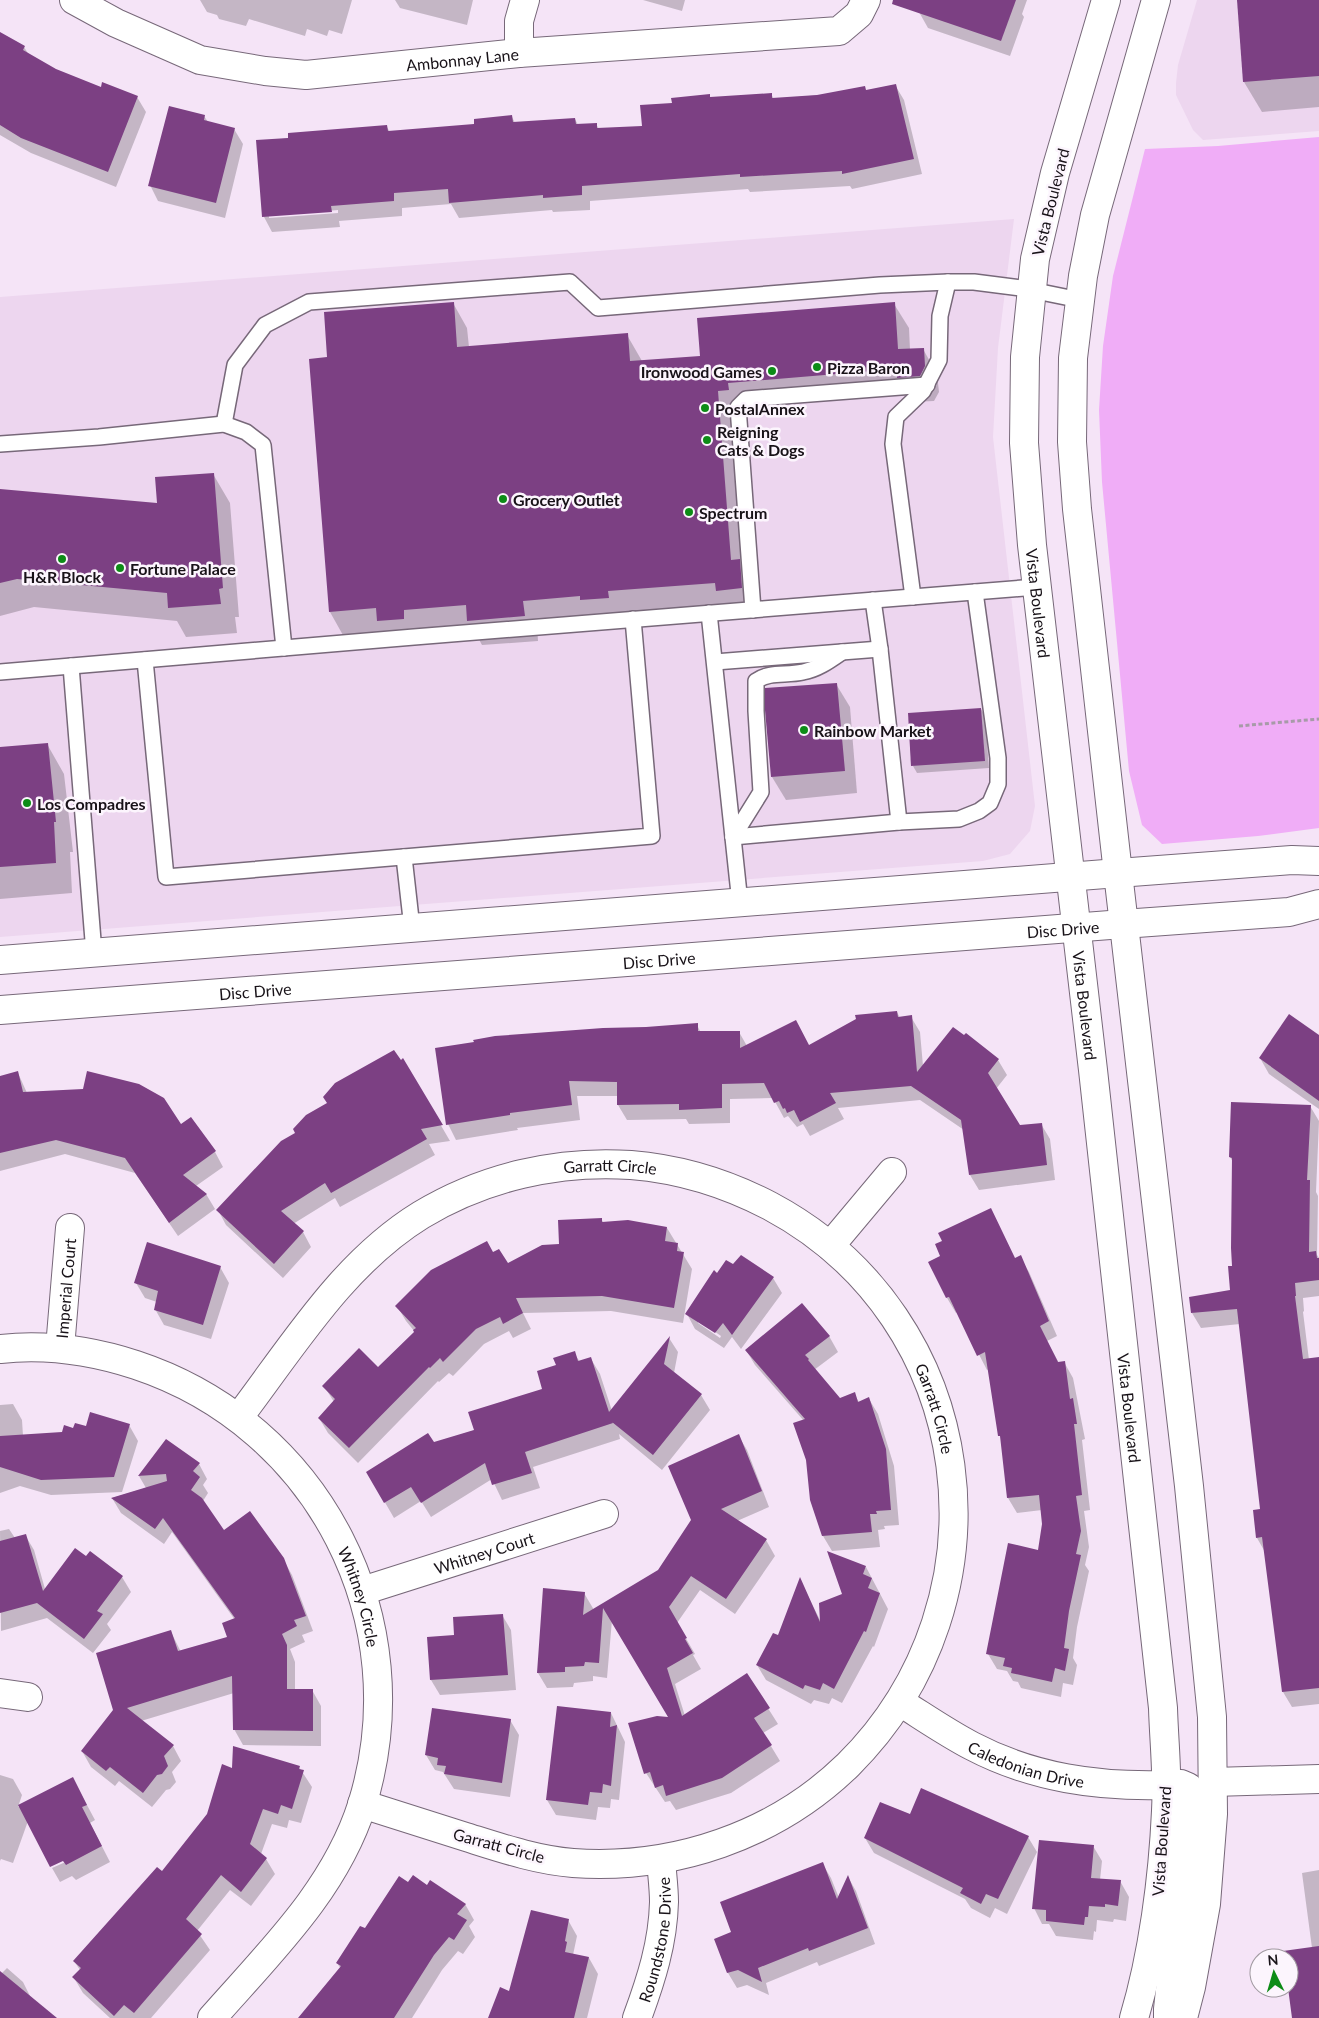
<svg xmlns="http://www.w3.org/2000/svg" width="1319" height="2018" viewBox="0 0 1319 2018" font-family="Lato,sans-serif">
<style>
.built{fill:#edd6ef}
.green{fill:#f0adf7}
.shadow{fill:#0003;fill-rule:evenodd}
.building{fill:#7c4083}
.lines{fill:none;stroke-linecap:round;stroke-linejoin:round}
.service-casing{stroke:#776879;stroke-width:18}
.minor-casing{stroke:#776879;stroke-width:30}
.secondary-casing{stroke:#776879;stroke-width:30}
.path{stroke:#a79aa8;stroke-width:3;stroke-dasharray:4 2.5;stroke-linecap:butt}
.service{stroke:#fff;stroke-width:15}
.minor{stroke:#fff;stroke-width:28}
.secondary{stroke:#fff;stroke-width:28}
.poi-dot{fill:#0d8c17;stroke:#fcf5fd;stroke-width:2}
.labels{text-anchor:middle;dominant-baseline:central;stroke-width:5;stroke-linejoin:round;paint-order:stroke}
.street-label{font-size:16px;fill:#181218;stroke:#fcf5fd}
.poi-label{font-size:16px;font-weight:bold;fill:#181218;stroke:#fcf5fd;text-anchor:start}
</style>
<rect width="100%" height="100%" fill="#f5e4f7"/>
<g class="built">
<polygon points="1197,0 1319,0 1319,131 1203,140 1193,130 1176,95 1176,83 1178,65"/>
<polygon points="1014,219 998,348 993,437 1035,806 1030,831 1010,854 983,861 0,937 0,297"/>
</g>
<polygon class="green" points="1319,137 1319,828 1258,836 1162,844 1142,825 1129,771 1102,482 1099,410 1103,346 1113,276 1145,149 1218,146"/>
<g class="shadow">
<polygon points="200,0 352,0 342,34 329,30 327,36 307,29 305,36 249,19 246,26 219,19 217,15 207,12"/>
<polygon points="395,0 473,0 467,25 400,8"/>
<polygon points="643,0 685,0 682,11"/>
<polygon points="924,0 1027,0 1022,14 1024,17 1010,56 928,28 919,12"/>
<polygon points="1238,0 1319,0 1319,107 1262,112 1244,82"/>
<polygon points="0,33 24,47 29,55 56,70 101,88 137,97 146,112 116,187 31,153 0,135"/>
<path d="M895,85L904,100L922,174L852,189L850,186L750,192L748,189L590,201V210L553,212L552,210L459,218L451,204L402,208V216L339,221L340,227L272,232L264,217L257,142L386,126L390,132L476,125L512,117L515,123L575,119L578,125L596,124L599,129L643,127L673,104L709,95L711,98L771,94L774,99L866,91ZM338,210V213L269,218V216Z"/>
<polygon points="204,116 208,122 234,129 243,144 225,218 158,201 150,185"/>
<polygon points="453,303 467,328 469,347 627,335 642,361 702,357 894,304 909,328 910,350 923,349 937,374 939,392 934,401 912,402 908,394 742,407 756,613 537,625 538,641 482,645 474,630 344,637 330,612 329,358"/>
<polygon points="213,474 230,503 239,617 235,617 237,633 186,637 177,621 34,607 0,616 0,493 158,504"/>
<polygon points="836,684 850,707 857,793 786,800 772,777"/>
<polygon points="981,709 985,716 989,768 917,773 913,766"/>
<polygon points="47,744 64,774 73,852 70,852 72,893 0,899 0,748"/>
<polygon points="897,1012 900,1018 911,1017 920,1032 923,1066 998,1060 1007,1075 996,1089 1020,1127 1041,1124 1050,1139 1055,1180 979,1190 970,1175 964,1130 920,1100 838,1108 844,1119 810,1136 803,1124 797,1127 788,1116 784,1118 773,1098 730,1099 730,1123 689,1124 686,1119 627,1120 618,1105 618,1096 577,1096 580,1120 517,1128 518,1130 456,1140 448,1124 697,1025 701,1033 739,1032 747,1046 809,1046"/>
<polygon points="1319,1036 1319,1109 1269,1074 1260,1058"/>
<polygon points="403,1060 450,1141 429,1144 435,1155 340,1207 335,1198 293,1224 303,1232 311,1247 283,1278 226,1225 218,1210 328,1104"/>
<polygon points="18,1073 27,1093 181,1126 215,1152 223,1167 196,1186 206,1194 215,1209 178,1236 135,1173 65,1154 0,1171 0,1077"/>
<polygon points="1310,1106 1319,1121 1316,1192 1318,1196 1317,1255 1319,1258 1319,1296 1303,1298 1304,1311 1303,1312 1309,1360 1319,1359 1319,1704 1292,1707 1283,1692 1265,1552 1257,1538 1261,1510 1240,1324 1201,1328 1192,1313 1232,1291 1234,1267 1233,1162 1230,1157"/>
<polygon points="601,1219 604,1223 667,1228 692,1269 683,1323 611,1311 523,1313 531,1329 513,1338 509,1331 484,1344 453,1376 449,1373 439,1382 438,1381 358,1463 328,1433 319,1418 334,1402 324,1386 378,1368 415,1332 406,1321 397,1306 492,1253 507,1264 560,1245"/>
<polygon points="1020,1257 1029,1272 1057,1336 1047,1341 1059,1363 1064,1362 1073,1378 1085,1439 1082,1440 1090,1510 1084,1511 1089,1547 1085,1565 1089,1571 1077,1627 1073,1658 1077,1665 1073,1685 1063,1683 1061,1697 1021,1688 1018,1682 1013,1681 1007,1671 997,1669 988,1654 1039,1552 1043,1524 1042,1510 1017,1513 1008,1498 1001,1439 989,1369 987,1370 957,1312 956,1313 947,1298"/>
<path d="M734,1266L773,1278L782,1293L741,1349L732,1337L724,1348L695,1329L687,1314L717,1275ZM698,1320L721,1336L720,1338L698,1323Z"/>
<polygon points="220,1267 229,1283 211,1339 164,1325 155,1309 157,1302 145,1298 136,1283"/>
<polygon points="829,1336 838,1352 814,1370 839,1399 854,1394 859,1402 869,1399 878,1414 894,1466 899,1525 884,1526 885,1529 878,1530 880,1547 832,1551 823,1536 804,1421 755,1365 746,1350"/>
<polygon points="669,1338 678,1352 674,1373 701,1395 710,1410 662,1470 619,1434 620,1439 533,1467 540,1488 502,1500 492,1479 431,1517 421,1501 394,1518 368,1473 433,1444 475,1430 544,1390 557,1366 574,1353 580,1362 591,1359 600,1374 612,1411"/>
<polygon points="13,1404 22,1420 23,1436 63,1434 87,1427 129,1425 138,1441 122,1492 51,1495 20,1486 0,1493 0,1405"/>
<polygon points="738,1435 747,1450 769,1507 737,1521 766,1540 775,1556 735,1614 700,1590 677,1623 695,1654 693,1655 701,1669 675,1684 685,1716 747,1675 778,1724 763,1733 780,1761 731,1793 676,1810 670,1801 665,1802 646,1773 670,1719 612,1620 607,1678 593,1676 593,1681 574,1683 573,1687 547,1688 538,1673 544,1590 584,1593 594,1610 658,1571 692,1521"/>
<polygon points="199,1464 207,1479 203,1485 208,1493 203,1501 224,1532 283,1559 292,1575 313,1631 302,1635 305,1642 290,1649 295,1662 295,1691 312,1690 321,1706 321,1746 243,1745 234,1729 234,1693 141,1721 173,1746 181,1761 172,1772 176,1782 170,1789 166,1790 152,1807 119,1781 115,1786 91,1767 82,1751 115,1710 171,1632 181,1652 229,1637 235,1620 172,1532 164,1544 121,1513 112,1498 146,1488 139,1476"/>
<polygon points="9,1529 15,1538 25,1535 34,1550 45,1589 86,1558 122,1577 131,1592 107,1624 111,1630 93,1653 47,1618 1,1631 0,1531"/>
<polygon points="866,1567 888,1609 874,1647 873,1646 842,1703 832,1698 829,1704 814,1700 811,1704 766,1680 757,1665 779,1637 800,1580 821,1622"/>
<polygon points="502,1615 511,1630 516,1690 440,1695 431,1680 455,1636"/>
<polygon points="611,1713 625,1742 619,1800 611,1799 610,1808 598,1807 596,1820 556,1815 547,1800"/>
<polygon points="510,1720 519,1735 510,1797 454,1789 443,1772 435,1770 426,1755"/>
<polygon points="299,1767 312,1787 301,1823 289,1820 287,1828 272,1824 261,1854 266,1859 275,1874 251,1906 230,1890 197,1931 210,1950 151,2018 110,2018 83,1993 74,1978 80,1970 74,1961 162,1873 208,1814 234,1770"/>
<polygon points="0,1775 13,1779 22,1795 18,1807 73,1779 95,1820 90,1823 110,1862 76,1880 72,1876 60,1882 52,1868 70,1860 69,1857 28,1821 13,1863 1,1859 0,1861"/>
<polygon points="911,1816 1028,1837 1037,1852 1007,1914 995,1908 990,1918 971,1908 965,1899 874,1853 865,1838"/>
<polygon points="1093,1846 1102,1861 1100,1880 1120,1881 1129,1897 1126,1921 1114,1919 1113,1922 1097,1920 1096,1932 1094,1931 1093,1940 1056,1936 1049,1924 1042,1924 1034,1908"/>
<polygon points="822,1863 831,1878 839,1898 848,1877 856,1891 875,1944 819,1966 817,1962 766,1983 769,1995 747,1985 737,1988 728,1973 716,1940 733,1933"/>
<polygon points="1319,1870 1319,2018 1293,2018 1289,1958 1285,1958 1312,1948 1302,1873"/>
<polygon points="409,1884 427,1886 465,1904 474,1920 469,1926 475,1937 463,1954 458,1951 442,1970 412,2018 300,2018 341,1969 337,1963"/>
<polygon points="568,1920 577,1936 573,1955 589,1958 598,1974 587,2018 490,2018"/>
<polygon points="7,1968 23,1982 31,1998 55,2018 0,2018 0,1975"/>
</g>
<g class="building">
<polygon points="893,0 1016,0 1001,41 892,4"/>
<polygon points="1237,0 1319,0 1319,76 1243,82"/>
<polygon points="0,32 25,46 23,50 56,69 101,87 102,82 138,96 108,172 21,138 0,125"/>
<polygon points="896,84 914,159 842,174 842,171 740,177 740,174 582,186 582,195 543,198 543,195 449,203 448,189 394,193 394,201 331,206 332,212 262,217 256,140 288,138 288,133 387,125 388,131 474,124 474,119 512,115 513,122 575,118 576,124 597,123 597,128 642,126 640,105 672,103 671,98 710,94 710,97 772,93 772,98 817,95 865,86 866,90"/>
<polygon points="169,106 205,115 204,120 235,128 216,203 148,186"/>
<polygon points="454,302 457,347 628,333 630,361 700,356 697,318 895,302 898,349 924,348 925,366 920,376 897,378 896,369 728,383 729,390 718,391 731,560 740,559 742,588 716,591 715,583 608,591 609,598 580,600 580,596 523,601 525,616 467,621 466,605 404,610 404,619 377,621 376,608 329,612 309,359 327,357 324,312"/>
<polygon points="214,473 223,588 219,589 221,604 168,608 167,593 17,579 0,583 0,489 157,503 155,477"/>
<polygon points="837,683 845,771 771,777 765,710 765,688"/>
<polygon points="981,708 985,761 911,766 908,713"/>
<polygon points="48,743 56,822 54,822 56,863 0,867 0,747"/>
<polygon points="897,1011 898,1017 912,1015 917,1072 953,1027 964,1035 966,1033 999,1059 988,1073 1020,1125 1042,1123 1047,1165 969,1175 961,1120 911,1086 830,1093 836,1103 800,1122 794,1110 787,1113 785,1108 783,1109 779,1101 774,1103 764,1083 722,1084 722,1108 679,1110 679,1104 617,1105 617,1082 569,1081 572,1105 510,1113 510,1115 446,1125 435,1048 474,1042 473,1040 495,1036 603,1028 646,1027 698,1023 698,1031 740,1031 740,1048 796,1020 809,1045 856,1019 855,1015"/>
<polygon points="1289,1014 1319,1035 1319,1101 1259,1058"/>
<polygon points="394,1050 401,1060 403,1058 443,1125 421,1129 427,1139 331,1193 325,1183 281,1211 304,1231 274,1264 216,1210 281,1141 295,1133 293,1129 306,1115 327,1103 323,1097 335,1083"/>
<polygon points="18,1071 23,1092 83,1089 87,1071 139,1084 164,1098 181,1124 191,1117 216,1151 183,1175 207,1194 169,1223 125,1158 56,1140 0,1153 0,1076"/>
<polygon points="1231,1102 1311,1105 1307,1180 1310,1180 1309,1252 1316,1251 1317,1258 1319,1258 1319,1280 1295,1283 1296,1296 1295,1296 1303,1359 1319,1357 1319,1688 1282,1692 1262,1537 1256,1538 1253,1510 1260,1509 1237,1309 1191,1313 1189,1297 1230,1290 1228,1266 1232,1266 1231,1248 1232,1158 1229,1157"/>
<polygon points="991,1208 1015,1258 1021,1255 1049,1321 1040,1326 1058,1362 1065,1361 1070,1399 1073,1398 1077,1424 1074,1424 1082,1495 1076,1496 1081,1531 1076,1554 1081,1555 1069,1611 1064,1648 1069,1649 1065,1671 1055,1668 1052,1682 1011,1673 1012,1668 1003,1666 1005,1658 986,1654 1008,1543 1038,1550 1042,1524 1039,1495 1007,1498 1000,1436 998,1436 985,1352 977,1356 949,1297 946,1298 928,1262 940,1256 935,1244 942,1241 938,1233"/>
<polygon points="602,1218 602,1222 628,1220 667,1227 665,1241 678,1243 677,1251 684,1252 674,1308 602,1296 516,1298 523,1313 503,1324 500,1317 476,1329 443,1362 440,1358 430,1368 429,1367 349,1448 318,1418 335,1399 322,1386 359,1348 378,1367 414,1332 413,1330 416,1328 395,1306 431,1270 487,1241 493,1252 499,1249 508,1263 542,1245 559,1244 558,1220"/>
<polygon points="147,1242 221,1266 203,1325 154,1310 158,1291 134,1283"/>
<polygon points="741,1255 774,1277 732,1335 723,1323 715,1333 685,1314 714,1270 717,1273 726,1260 733,1264"/>
<polygon points="802,1303 830,1336 805,1355 809,1359 808,1360 840,1398 855,1392 858,1402 869,1397 886,1449 891,1510 876,1511 877,1514 870,1514 872,1532 822,1536 810,1500 806,1460 793,1423 805,1419 745,1350"/>
<polygon points="670,1336 664,1364 702,1394 653,1455 612,1422 613,1423 525,1452 532,1473 492,1485 485,1463 421,1503 411,1487 384,1503 366,1472 428,1433 434,1442 474,1430 468,1412 542,1389 537,1371 556,1365 553,1358 575,1351 578,1361 591,1357 609,1412"/>
<polygon points="90,1412 130,1424 114,1477 41,1480 0,1467 0,1436 62,1432 64,1425 73,1428 75,1423 86,1426"/>
<polygon points="739,1434 762,1491 721,1509 767,1539 726,1599 691,1576 669,1607 687,1638 685,1639 693,1653 667,1668 682,1716 747,1673 770,1708 754,1718 772,1745 722,1778 666,1796 663,1785 655,1788 650,1772 644,1774 628,1723 657,1716 668,1717 603,1608 599,1663 585,1662 584,1666 565,1667 565,1672 537,1673 543,1588 585,1592 583,1615 658,1570 691,1520 668,1466"/>
<polygon points="166,1439 200,1463 193,1471 200,1477 191,1490 202,1498 224,1530 250,1511 284,1558 306,1616 294,1620 297,1626 282,1634 287,1645 287,1689 313,1689 313,1731 233,1730 232,1676 127,1708 174,1745 164,1756 168,1766 162,1774 157,1775 143,1793 110,1767 106,1771 81,1751 113,1710 96,1653 171,1630 178,1651 227,1637 222,1623 235,1618 163,1518 155,1529 111,1498 167,1481 166,1474 138,1476"/>
<polygon points="26,1534 43,1591 75,1548 86,1556 90,1551 123,1576 97,1611 103,1614 84,1639 37,1603 0,1613 0,1541"/>
<polygon points="827,1551 866,1566 863,1574 872,1578 868,1588 880,1593 866,1632 864,1631 834,1689 823,1683 820,1690 805,1685 803,1689 756,1665 773,1633 778,1635 800,1577 820,1622 819,1603 842,1594"/>
<polygon points="503,1614 508,1675 430,1680 427,1637 454,1635 453,1617"/>
<polygon points="557,1706 611,1712 610,1727 617,1725 611,1786 603,1784 602,1793 590,1792 588,1805 546,1800"/>
<polygon points="432,1708 511,1719 502,1783 444,1774 446,1766 437,1765 438,1758 425,1755"/>
<polygon points="233,1746 300,1766 299,1769 304,1770 292,1809 281,1805 278,1814 263,1809 250,1844 267,1858 241,1892 221,1875 186,1919 202,1934 134,2013 124,2005 114,2016 72,1977 81,1968 73,1961 157,1867 162,1871 207,1814 222,1764 232,1768"/>
<polygon points="73,1777 87,1805 82,1807 102,1846 66,1865 63,1861 50,1867 18,1805"/>
<polygon points="921,1788 1029,1836 998,1899 986,1894 981,1904 960,1893 963,1888 864,1838 880,1802 910,1814"/>
<polygon points="1039,1840 1094,1845 1091,1878 1121,1880 1118,1906 1105,1904 1105,1907 1089,1906 1088,1917 1085,1917 1084,1925 1046,1921 1046,1910 1032,1909"/>
<polygon points="823,1862 837,1899 848,1875 868,1928 809,1951 808,1948 758,1968 762,1982 738,1970 727,1973 714,1939 731,1932 720,1902"/>
<polygon points="413,1875 427,1885 430,1880 466,1904 457,1914 467,1920 454,1940 449,1937 434,1955 394,2018 298,2018 341,1966 336,1963 360,1926 365,1928 399,1876 408,1882"/>
<polygon points="531,1910 569,1919 565,1941 567,1942 565,1952 589,1957 574,2018 488,2018 500,1987 509,1991"/>
<polygon points="1319,1946 1319,2018 1292,2018 1288,1988 1289,1958 1284,1958 1283,1951"/>
<polygon points="0,1971 57,2018 0,2018"/>
</g>
<g class="lines">
<defs>
<g id="service">
<polyline points="224,424 235,365 265,325 309,302 570,282 598,308 880,285 948,282 974,282 1021,288 1080,300"/>
<polyline points="0,444 99,437 224,424 246,432 263,445 284,648"/>
<polyline points="913,597 893,444 896,417 923,391 939,360 940,316 948,282"/>
<polyline points="873,600 880,649 899,822"/>
<polyline points="753,610 738,407 746,399 927,385"/>
<polyline points="709,613 740,903"/>
<polyline points="145,660 166,877 652,836 633,619"/>
<polyline points="715,662 880,649"/>
<polyline points="71,666 94,953"/>
<polyline points="0,672 414,637 1036,587"/>
<polyline points="733,837 899,822 959,819 979,811 990,803 998,784 998,758 975,592"/>
<path d="M733,837L761,792L756,711V681C770,671 786,676 803,672C818,669 829,661 842,652"/>
<polyline points="404,857 412,928"/>
</g>
<g id="minor">
<path id="s1" d="M74,0L116,23L200,60L265,71L306,75L519,53L839,31L859,14L866,0"/>
<polyline points="519,53 519,21 525,0"/>
<polyline points="1118,873 1292,860 1319,861"/>
<polyline points="1123,924 1289,912 1319,904"/>
<polyline points="830,1246 892,1172"/>
<path id="s2" d="M60,1348L70,1228"/>
<path id="s3" d="M0,1349C45,1344 93,1351 136,1365C320,1426 419,1621 362,1805C335,1890 269,1953 212,2018"/>
<path id="s4" d="M239,1417C293,1346 343,1263 421,1215C484,1177 558,1160 631,1165C680,1169 726,1183 770,1206C980,1318 1015,1599 848,1765C775,1836 674,1870 573,1863C536,1860 501,1848 466,1837C432,1826 397,1815 362,1804"/>
<path id="s5" d="M362,1591L604,1514"/>
<polyline points="0,1693 28,1697"/>
<path id="s6" d="M900,1702C924,1717 947,1733 972,1746C1033,1778 1098,1787 1166,1785"/>
<polyline points="1213,1782 1319,1779"/>
<path id="s7" d="M637,2018C651,1980 663,1943 664,1902C664,1888 662,1874 661,1860"/>
</g>
<g id="secondary">
<path id="s8" d="M1106,0L1055,173L1035,259L1025,357L1024,443L1032,545L1093,1070L1163,1708C1164,1742 1168,1777 1166,1811C1163,1877 1153,1955 1134,2018"/>
<polyline points="1156,0 1095,215 1083,276 1073,358 1072,442 1077,509 1118,873 1189,1486 1212,1717 1213,1814 1206,1904 1191,1987 1183,2018"/>
<polyline points="0,960 1118,873"/>
<path id="s9" d="M0,1010L1123,924"/>
<polyline points="1166,1785 1181,1784 1188,1787 1189,1790 1182,1878 1168,2009 1168,2018"/>
</g>
</defs>
<use href="#service" class="service-casing"/>
<use href="#minor" class="minor-casing"/>
<use href="#secondary" class="secondary-casing"/>
<polyline class="path" points="1239,726 1319,719"/>
<use href="#service" class="service"/>
<use href="#minor" class="minor"/>
<use href="#secondary" class="secondary"/>
</g>
<g class="poi-dot">
<circle cx="817" cy="367" r="5"/>
<circle cx="772" cy="371" r="5"/>
<circle cx="705" cy="408" r="5"/>
<circle cx="707" cy="440" r="5"/>
<circle cx="503" cy="499" r="5"/>
<circle cx="689" cy="512" r="5"/>
<circle cx="62" cy="559" r="5"/>
<circle cx="120" cy="568" r="5"/>
<circle cx="804" cy="730" r="5"/>
<circle cx="27" cy="803" r="5"/>
</g>
<g class="labels">
<g class="street-label">
<text stroke="none"><textPath href="#s1" startOffset="404">Ambonnay Lane</textPath></text>
<text transform="translate(1050 202) rotate(-76)">Vista Boulevard</text>
<text stroke="none"><textPath href="#s8" startOffset="614">Vista Boulevard</textPath></text>
<text stroke="none"><textPath href="#s9" startOffset="1066">Disc Drive</textPath></text>
<text stroke="none"><textPath href="#s9" startOffset="661">Disc Drive</textPath></text>
<text stroke="none"><textPath href="#s9" startOffset="256">Disc Drive</textPath></text>
<text stroke="none"><textPath href="#s8" startOffset="1019">Vista Boulevard</textPath></text>
<text stroke="none"><textPath href="#s4" startOffset="472">Garratt Circle</textPath></text>
<text stroke="none"><textPath href="#s2" startOffset="60">Imperial Court</textPath></text>
<text stroke="none"><textPath href="#s8" startOffset="1424">Vista Boulevard</textPath></text>
<text stroke="none"><textPath href="#s4" startOffset="908">Garratt Circle</textPath></text>
<text stroke="none"><textPath href="#s5" startOffset="128">Whitney Court</textPath></text>
<text stroke="none"><textPath href="#s3" startOffset="474">Whitney Circle</textPath></text>
<text stroke="none"><textPath href="#s6" startOffset="142">Caledonian Drive</textPath></text>
<text transform="translate(1161 1841) rotate(-86)">Vista Boulevard</text>
<text transform="translate(499 1845) rotate(15)">Garratt Circle</text>
<text stroke="none"><textPath href="#s7" startOffset="81">Roundstone Drive</textPath></text>
</g>
<g class="poi-label">
<text x="827" y="367">Pizza Baron</text>
<text x="762" y="371" text-anchor="end">Ironwood Games</text>
<text x="715" y="408">PostalAnnex</text>
<text x="717" y="431">Reigning<tspan x="717" dy="18">Cats &amp; Dogs</tspan></text>
<text x="513" y="499">Grocery Outlet</text>
<text x="699" y="512">Spectrum</text>
<text x="130" y="568">Fortune Palace</text>
<text x="62" y="576" text-anchor="middle">H&amp;R Block</text>
<text x="814" y="730">Rainbow Market</text>
<text x="37" y="803">Los Compadres</text>
</g>
</g>
<g transform="translate(1274 1973) rotate(355)"><circle r="24" fill="#fcf5fd" stroke="#a19aa1"/>
<path d="M0-4L9 19L0 12L-9 19Z" fill="#0d8c17"/>
<text y="-8" font-size="14" font-weight="bold" text-anchor="middle" fill="#181218">N</text>
</g>
</svg>
